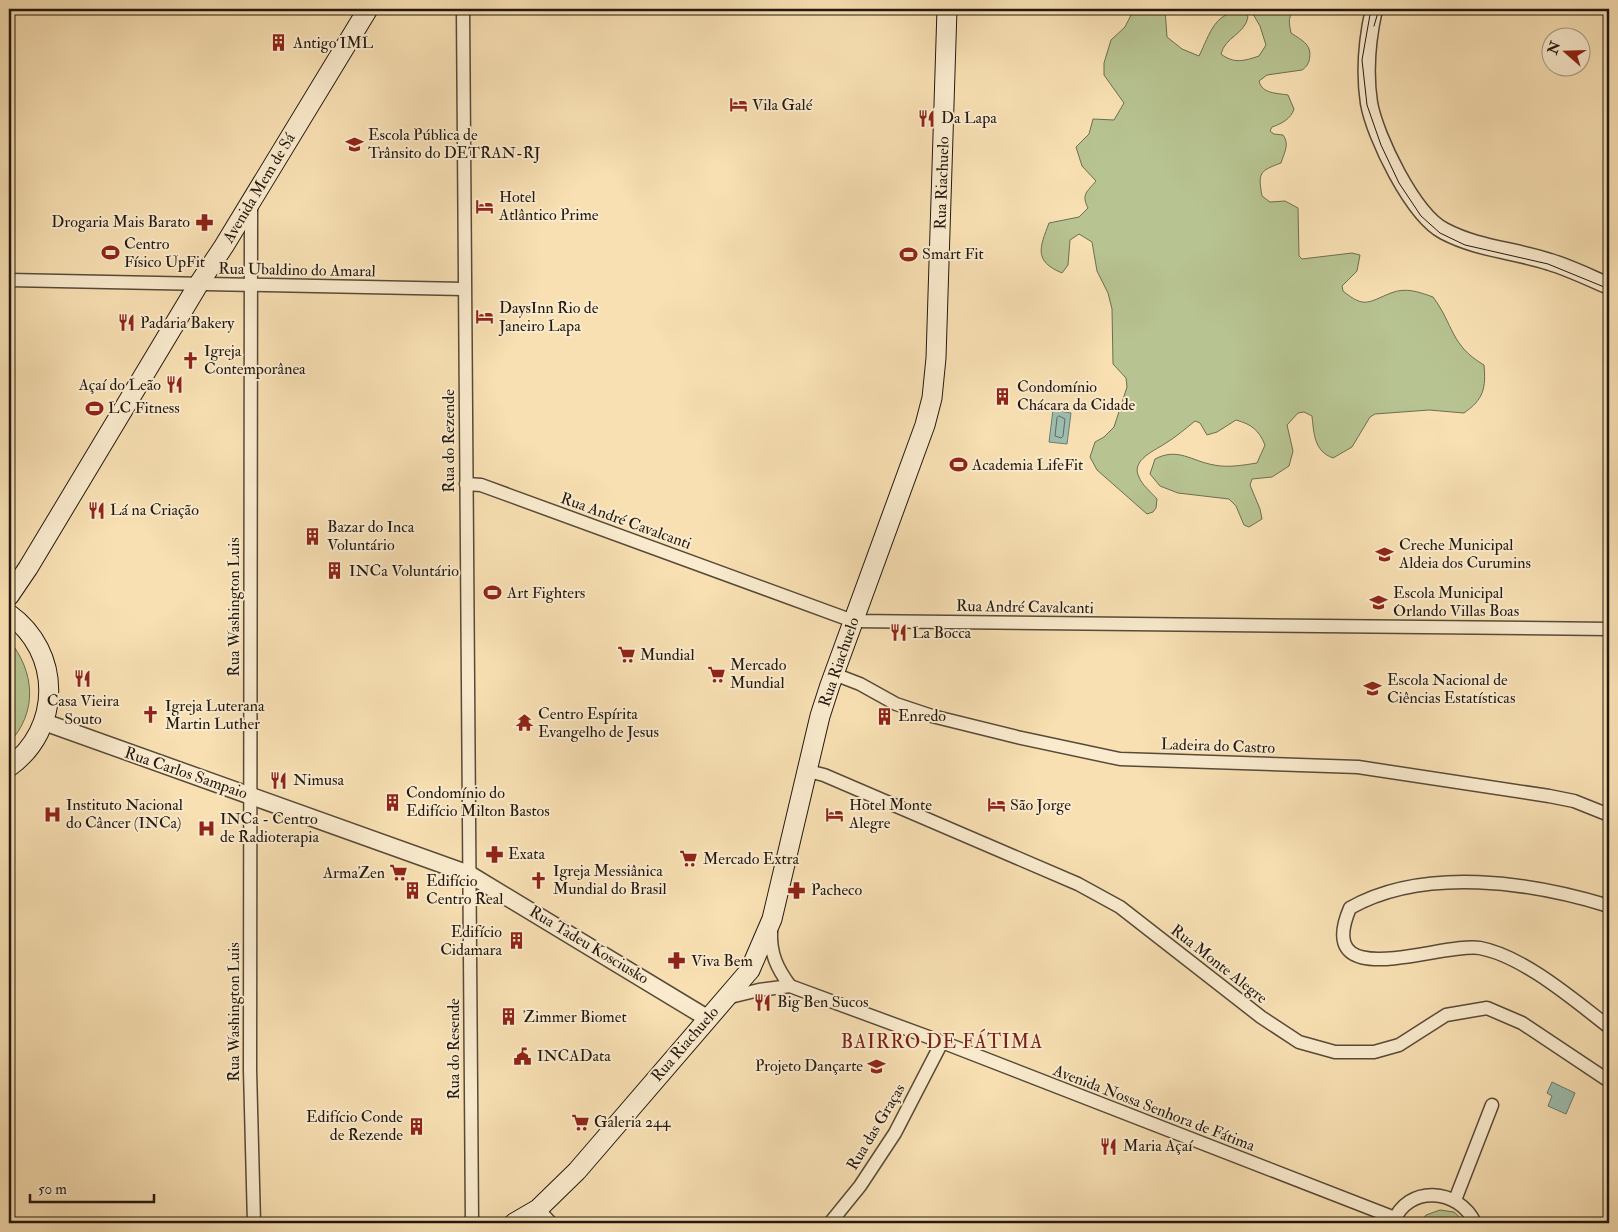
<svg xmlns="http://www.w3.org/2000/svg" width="1618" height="1232" viewBox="0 0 1618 1232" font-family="'IM FELL Double Pica',serif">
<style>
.green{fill:#b7c391;stroke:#6d6e50}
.water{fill:#9dbdaf;stroke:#6c7b6f}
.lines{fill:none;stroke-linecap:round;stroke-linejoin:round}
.shore{stroke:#606a5f;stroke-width:1}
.minor-casing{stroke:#584a38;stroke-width:15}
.tertiary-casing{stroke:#584a38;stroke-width:19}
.secondary-casing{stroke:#23180f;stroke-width:21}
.minor{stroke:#faebce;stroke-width:12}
.tertiary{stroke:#faebce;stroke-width:16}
.secondary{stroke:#faebce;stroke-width:19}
.tram{stroke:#23180f;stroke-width:1}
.labels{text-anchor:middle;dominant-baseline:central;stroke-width:4;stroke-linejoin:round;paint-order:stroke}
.poi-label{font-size:16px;fill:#23180f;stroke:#faebce;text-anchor:start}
.street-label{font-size:16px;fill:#23180f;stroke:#faebce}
.quarter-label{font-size:19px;letter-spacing:1px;fill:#7a1f14;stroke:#faebce}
</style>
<rect width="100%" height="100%" fill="#f8e0b3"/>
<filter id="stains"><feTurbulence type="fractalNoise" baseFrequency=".004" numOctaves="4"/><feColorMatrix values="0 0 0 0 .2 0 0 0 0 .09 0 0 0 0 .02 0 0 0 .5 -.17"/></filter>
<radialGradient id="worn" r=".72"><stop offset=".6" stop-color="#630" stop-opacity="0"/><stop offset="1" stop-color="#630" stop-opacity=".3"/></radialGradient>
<g class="green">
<path d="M1134,9H1165L1167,37L1182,49L1199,56C1210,34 1215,9 1245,12L1248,17C1245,34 1225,37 1221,54C1234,64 1244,61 1259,56L1266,45L1260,26L1250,9H1297C1287,16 1289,22 1291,33C1303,41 1313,45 1309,61C1307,66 1306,67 1302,70L1267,75L1259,81C1262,94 1277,93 1288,95L1294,109C1291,119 1281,124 1272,127L1270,131L1274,134L1283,135C1290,144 1284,153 1281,163C1259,171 1258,173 1262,196L1270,202L1285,201L1298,208L1299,256L1302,259L1352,253L1360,255L1357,271L1342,286L1343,291C1365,309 1368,302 1391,293C1406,287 1419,292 1433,297C1454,325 1450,345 1484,365C1486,388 1484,399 1464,413L1429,410L1375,414L1370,417L1352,447L1333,458C1314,451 1314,434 1312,416L1304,412L1298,413L1287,425L1293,451L1289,466L1272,477L1252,479L1250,485L1260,509L1262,519L1249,527L1244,525L1236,506L1229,499L1178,493L1160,486L1150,474L1155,459C1178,447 1191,461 1214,465C1228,468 1244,465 1257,463L1265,445C1259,430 1251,424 1236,420L1217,432L1207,435L1200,423L1195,421C1185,429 1176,437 1166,443C1156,450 1130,460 1139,477C1142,485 1151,492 1157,499L1156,508L1153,512L1147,514L1097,470L1090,457L1095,442L1104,437L1114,427L1127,387L1126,378L1113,364L1112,309L1108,293L1097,271L1092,242L1079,234L1070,240L1068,265L1062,273C1033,261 1040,247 1049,223L1079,217L1088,208C1081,194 1087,192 1096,181L1082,166L1076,147L1089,134L1093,119L1114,120L1124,103L1104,75V63L1111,40L1125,27Z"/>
<path d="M9,640C35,672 38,712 9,743Z"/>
<polygon points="1440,1210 1454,1212 1466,1223 1419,1223 1426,1215"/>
</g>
<g class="water">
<polygon points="1053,410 1071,413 1067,444 1049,442"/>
<polygon points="1552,1082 1575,1093 1566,1114 1548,1106 1552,1096 1547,1093"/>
</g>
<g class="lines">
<polygon class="shore" points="1059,416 1065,419 1063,436 1061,438 1055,436 1057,418"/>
<defs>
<g id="minor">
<polyline points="463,9 472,1223"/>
<polyline points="251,204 250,1070 254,1223"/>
<polyline points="9,280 464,289"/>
<polyline points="466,484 481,485 853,621 1609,629"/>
<polyline points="834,674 860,684 896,704 932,716 1017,737 1120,759 1358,767 1549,796 1574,801 1609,815"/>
<polyline points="808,771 824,775 1078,884 1120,907 1261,1017 1299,1042 1335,1052 1374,1052 1399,1045 1446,1015 1487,1008 1522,1023 1609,1081"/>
<path d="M1609,906C1531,882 1424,866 1350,908C1312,997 1444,941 1480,948C1523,956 1574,1000 1609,1027"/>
<path d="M771,931C770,954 777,968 790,986"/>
<polyline points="726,998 759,990 790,986 942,1042 1395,1218"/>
<polyline points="1455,1200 1492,1105"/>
<polyline points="538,1209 551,1223"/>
<polyline points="830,1223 860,1186 895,1133 942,1042"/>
<path d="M1393,1223C1407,1184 1459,1188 1475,1223"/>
</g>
<g id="tertiary">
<path d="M1374,9C1367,40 1364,70 1369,103C1375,137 1413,215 1444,231C1478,249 1514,250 1550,262C1570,268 1590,278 1609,286"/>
<polyline points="44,722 469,874 707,1018"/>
</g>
<g id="secondary">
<polyline points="9,596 28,568 198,285 224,246 368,9"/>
<path d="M9,614C62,652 62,729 9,767"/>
<polyline points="514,1223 538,1209 577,1171 750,970 772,919 820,716 830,685 925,425 932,398 936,358 947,9"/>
</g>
</defs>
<use href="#minor" class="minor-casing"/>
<use href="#tertiary" class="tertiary-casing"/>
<use href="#secondary" class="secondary-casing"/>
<use href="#minor" class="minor"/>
<use href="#tertiary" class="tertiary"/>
<use href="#secondary" class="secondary"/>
<g class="tram">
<polyline points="1371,9 1362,60 1367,105 1381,145 1399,183 1421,216 1440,233 1465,245 1548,264 1609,289"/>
<polyline points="1374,26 1379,9"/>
</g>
</g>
<defs>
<symbol id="building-bare" viewBox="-9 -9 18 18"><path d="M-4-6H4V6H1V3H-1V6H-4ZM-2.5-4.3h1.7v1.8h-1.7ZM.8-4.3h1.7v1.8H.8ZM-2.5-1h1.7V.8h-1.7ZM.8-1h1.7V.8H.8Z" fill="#8f2418" stroke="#faebce" stroke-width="2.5" paint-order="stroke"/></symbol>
<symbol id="hotel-bare" viewBox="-9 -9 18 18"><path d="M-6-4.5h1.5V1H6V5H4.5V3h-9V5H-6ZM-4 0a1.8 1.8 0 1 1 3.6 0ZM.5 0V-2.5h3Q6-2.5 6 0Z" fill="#8f2418" stroke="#faebce" stroke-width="2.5" paint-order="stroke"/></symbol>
<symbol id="restaurant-bare" viewBox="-9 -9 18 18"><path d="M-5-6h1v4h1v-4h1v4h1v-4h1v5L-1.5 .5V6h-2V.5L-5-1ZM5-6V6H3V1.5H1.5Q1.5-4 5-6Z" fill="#8f2418" stroke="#faebce" stroke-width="2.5" paint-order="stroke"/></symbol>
<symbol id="school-bare" viewBox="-9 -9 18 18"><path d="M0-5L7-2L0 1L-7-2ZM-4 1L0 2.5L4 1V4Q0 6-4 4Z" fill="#8f2418" stroke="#faebce" stroke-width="2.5" paint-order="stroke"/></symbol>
<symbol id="pharmacy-bare" viewBox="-9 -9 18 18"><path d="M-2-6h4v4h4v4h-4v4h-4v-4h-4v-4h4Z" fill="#8f2418" stroke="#faebce" stroke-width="2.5" paint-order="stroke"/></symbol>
<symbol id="stadium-bare" viewBox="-9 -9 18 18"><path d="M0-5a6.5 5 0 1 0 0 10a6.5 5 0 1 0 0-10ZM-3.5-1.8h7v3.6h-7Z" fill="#8f2418" stroke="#faebce" stroke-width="2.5" paint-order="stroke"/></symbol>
<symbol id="church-bare" viewBox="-9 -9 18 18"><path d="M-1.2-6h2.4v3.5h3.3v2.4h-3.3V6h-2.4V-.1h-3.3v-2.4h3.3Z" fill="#8f2418" stroke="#faebce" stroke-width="2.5" paint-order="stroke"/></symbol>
<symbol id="supermarket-bare" viewBox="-9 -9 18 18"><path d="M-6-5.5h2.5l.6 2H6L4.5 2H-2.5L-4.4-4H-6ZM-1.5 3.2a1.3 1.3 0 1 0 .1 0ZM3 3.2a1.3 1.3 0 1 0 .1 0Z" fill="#8f2418" stroke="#faebce" stroke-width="2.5" paint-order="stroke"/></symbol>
<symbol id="university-bare" viewBox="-9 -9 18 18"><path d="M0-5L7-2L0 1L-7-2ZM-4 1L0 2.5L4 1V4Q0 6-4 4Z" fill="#8f2418" stroke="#faebce" stroke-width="2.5" paint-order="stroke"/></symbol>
<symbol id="temple-bare" viewBox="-9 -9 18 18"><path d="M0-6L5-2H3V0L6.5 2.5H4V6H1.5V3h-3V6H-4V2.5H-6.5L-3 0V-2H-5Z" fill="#8f2418" stroke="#faebce" stroke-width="2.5" paint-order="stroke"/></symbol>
<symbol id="hospital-bare" viewBox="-9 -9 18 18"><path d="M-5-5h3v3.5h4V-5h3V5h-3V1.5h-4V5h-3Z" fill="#8f2418" stroke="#faebce" stroke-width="2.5" paint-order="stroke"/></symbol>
<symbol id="civic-bare" viewBox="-9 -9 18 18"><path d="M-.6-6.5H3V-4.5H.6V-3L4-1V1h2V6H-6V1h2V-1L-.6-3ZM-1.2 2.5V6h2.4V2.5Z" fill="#8f2418" stroke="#faebce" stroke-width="2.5" paint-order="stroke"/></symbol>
</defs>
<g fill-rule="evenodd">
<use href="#building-bare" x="266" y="30" width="25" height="25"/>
<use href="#hotel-bare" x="726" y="92" width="25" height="25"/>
<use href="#restaurant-bare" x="914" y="106" width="25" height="25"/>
<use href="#school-bare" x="342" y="132" width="25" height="25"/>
<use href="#hotel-bare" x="472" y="194" width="25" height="25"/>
<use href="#pharmacy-bare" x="192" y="210" width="25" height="25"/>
<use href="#stadium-bare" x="98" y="240" width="25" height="25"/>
<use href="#stadium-bare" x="896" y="242" width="25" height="25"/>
<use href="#hotel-bare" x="472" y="304" width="25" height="25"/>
<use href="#restaurant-bare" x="114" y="310" width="25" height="25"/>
<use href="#church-bare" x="178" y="348" width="25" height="25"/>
<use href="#restaurant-bare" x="162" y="372" width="25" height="25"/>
<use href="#building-bare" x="990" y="384" width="25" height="25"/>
<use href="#stadium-bare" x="82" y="396" width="25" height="25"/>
<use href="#stadium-bare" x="946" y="452" width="25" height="25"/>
<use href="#restaurant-bare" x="84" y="498" width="25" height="25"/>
<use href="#building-bare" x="300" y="524" width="25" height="25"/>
<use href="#school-bare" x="1372" y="542" width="25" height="25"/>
<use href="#building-bare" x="322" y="558" width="25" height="25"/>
<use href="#stadium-bare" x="480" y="580" width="25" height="25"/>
<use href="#school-bare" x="1366" y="590" width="25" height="25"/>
<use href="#restaurant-bare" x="886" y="620" width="25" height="25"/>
<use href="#supermarket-bare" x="614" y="642" width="25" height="25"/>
<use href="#supermarket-bare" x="704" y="662" width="25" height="25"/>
<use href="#restaurant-bare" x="70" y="666" width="25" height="25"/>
<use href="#university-bare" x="1360" y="676" width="25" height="25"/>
<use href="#church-bare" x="138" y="702" width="25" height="25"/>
<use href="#building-bare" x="872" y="704" width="25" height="25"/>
<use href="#temple-bare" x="512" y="710" width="25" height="25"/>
<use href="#restaurant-bare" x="266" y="768" width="25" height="25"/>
<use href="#building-bare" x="380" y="790" width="25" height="25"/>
<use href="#hotel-bare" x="984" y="792" width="25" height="25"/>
<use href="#hospital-bare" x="40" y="802" width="25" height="25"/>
<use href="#hotel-bare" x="822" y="802" width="25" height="25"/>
<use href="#hospital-bare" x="194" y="816" width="25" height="25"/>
<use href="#pharmacy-bare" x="482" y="842" width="25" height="25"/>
<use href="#supermarket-bare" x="676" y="846" width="25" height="25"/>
<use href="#supermarket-bare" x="386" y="860" width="25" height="25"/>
<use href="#church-bare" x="526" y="868" width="25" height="25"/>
<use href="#building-bare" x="400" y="878" width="25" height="25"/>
<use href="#pharmacy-bare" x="784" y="878" width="25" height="25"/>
<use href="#building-bare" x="504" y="928" width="25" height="25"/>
<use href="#pharmacy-bare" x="664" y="948" width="25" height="25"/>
<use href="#restaurant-bare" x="750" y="990" width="25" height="25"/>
<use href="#building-bare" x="496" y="1004" width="25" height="25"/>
<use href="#civic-bare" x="510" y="1044" width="25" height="25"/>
<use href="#school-bare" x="864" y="1054" width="25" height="25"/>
<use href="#supermarket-bare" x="568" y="1110" width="25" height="25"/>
<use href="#building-bare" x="404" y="1114" width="25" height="25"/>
<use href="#restaurant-bare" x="1096" y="1134" width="25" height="25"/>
</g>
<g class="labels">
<g class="poi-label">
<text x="293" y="43">Antigo IML</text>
<text x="752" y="105">Vila Galé</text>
<text x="941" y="118">Da Lapa</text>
<text x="368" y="135">Escola Pública de<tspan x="368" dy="18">Trânsito do DETRAN-RJ</tspan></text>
<text x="499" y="197">Hotel<tspan x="499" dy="18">Atlântico Prime</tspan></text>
<text x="190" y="222" text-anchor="end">Drogaria Mais Barato</text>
<text x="124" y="244">Centro<tspan x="124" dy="18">Físico UpFit</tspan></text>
<text x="922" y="254">Smart Fit</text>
<text x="499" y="308">DaysInn Rio de<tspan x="499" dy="18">Janeiro Lapa</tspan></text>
<text x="140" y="323">Padaria Bakery</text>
<text x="204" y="351">Igreja<tspan x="204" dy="18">Contemporânea</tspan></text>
<text x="161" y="385" text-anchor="end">Açaí do Leão</text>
<text x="1017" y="387">Condomínio<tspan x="1017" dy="18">Chácara da Cidade</tspan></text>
<text x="108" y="408">LC Fitness</text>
<text x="972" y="465">Academia LifeFit</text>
<text x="110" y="510">Lá na Criação</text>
<text x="327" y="527">Bazar do Inca<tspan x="327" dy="18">Voluntário</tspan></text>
<text x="1399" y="545">Creche Municipal<tspan x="1399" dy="18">Aldeia dos Curumins</tspan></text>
<text x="349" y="571">INCa Voluntário</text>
<text x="507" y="593">Art Fighters</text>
<text x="1393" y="593">Escola Municipal<tspan x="1393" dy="18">Orlando Villas Boas</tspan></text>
<text x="912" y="633">La Bocca</text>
<text x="640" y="655">Mundial</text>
<text x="730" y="665">Mercado<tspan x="730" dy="18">Mundial</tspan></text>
<text x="1387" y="680">Escola Nacional de<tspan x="1387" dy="18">Ciências Estatísticas</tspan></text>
<text x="83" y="701" text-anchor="middle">Casa Vieira<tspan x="83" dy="18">Souto</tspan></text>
<text x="165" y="706">Igreja Luterana<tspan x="165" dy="18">Martin Luther</tspan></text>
<text x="538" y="714">Centro Espírita<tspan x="538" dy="18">Evangelho de Jesus</tspan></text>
<text x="898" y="716">Enredo</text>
<text x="293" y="780">Nimusa</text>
<text x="406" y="793">Condomínio do<tspan x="406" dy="18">Edifício Milton Bastos</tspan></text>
<text x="66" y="805">Instituto Nacional<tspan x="66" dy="18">do Câncer (INCa)</tspan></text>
<text x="849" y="805">Hotel Monte<tspan x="849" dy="18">Alegre</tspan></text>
<text x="1010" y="805">São Jorge</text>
<text x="220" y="819">INCa - Centro<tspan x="220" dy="18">de Radioterapia</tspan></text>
<text x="508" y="854">Exata</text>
<text x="703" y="859">Mercado Extra</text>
<text x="553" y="871">Igreja Messiânica<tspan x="553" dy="18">Mundial do Brasil</tspan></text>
<text x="385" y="873" text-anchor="end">ArmaZen</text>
<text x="426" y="881">Edifício<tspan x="426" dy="18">Centro Real</tspan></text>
<text x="811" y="890">Pacheco</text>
<text x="502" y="932" text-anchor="end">Edifício<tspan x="502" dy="18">Cidamara</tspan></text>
<text x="691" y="961">Viva Bem</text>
<text x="777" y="1002">Big Ben Sucos</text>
<text x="523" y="1017">Zimmer Biomet</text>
<text x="537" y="1056">INCAData</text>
<text x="863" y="1066" text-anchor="end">Projeto Dançarte</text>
<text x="403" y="1117" text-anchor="end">Edifício Conde<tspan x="403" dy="18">de Rezende</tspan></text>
<text x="594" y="1122">Galeria 244</text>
<text x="1123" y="1146">Maria Açaí</text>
</g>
<g class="street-label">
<text transform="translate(942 183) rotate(-88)">Rua Riachuelo</text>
<text transform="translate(259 188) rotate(-59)">Avenida Mem de Sá</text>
<text transform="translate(297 270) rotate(1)">Rua Ubaldino do Amaral</text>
<text transform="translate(449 441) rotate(-90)">Rua do Rezende</text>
<text transform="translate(626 521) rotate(20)">Rua André Cavalcanti</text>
<text transform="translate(234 607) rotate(-90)">Rua Washington Luis</text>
<text transform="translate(1025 607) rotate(1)">Rua André Cavalcanti</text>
<text transform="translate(839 662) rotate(-71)">Rua Riachuelo</text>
<text transform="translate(1218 746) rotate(2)">Ladeira do Castro</text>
<text transform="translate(186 773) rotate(19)">Rua Carlos Sampaio</text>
<text transform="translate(589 945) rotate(31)">Rua Tadeu Kosciusko</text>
<text transform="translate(1219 964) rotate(38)">Rua Monte Alegre</text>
<text transform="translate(234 1012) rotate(-90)">Rua Washington Luis</text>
<text transform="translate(685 1044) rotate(-49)">Rua Riachuelo</text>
<text transform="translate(454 1049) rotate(-90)">Rua do Resende</text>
<text transform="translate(1154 1108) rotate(21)">Avenida Nossa Senhora de Fátima</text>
<text transform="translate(876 1127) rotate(-59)">Rua das Graças</text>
</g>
<g class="quarter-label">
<text x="942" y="1042">BAIRRO DE FÁTIMA</text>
</g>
</g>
<rect width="1618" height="1232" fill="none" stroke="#f8e0b3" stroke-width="30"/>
<rect x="10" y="10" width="1598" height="1212" fill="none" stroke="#23180f" stroke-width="2.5"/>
<rect x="15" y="15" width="1588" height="1202" fill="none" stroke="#23180f"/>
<g transform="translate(1566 52) rotate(290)"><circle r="24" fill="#faebce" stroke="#a49782"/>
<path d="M0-4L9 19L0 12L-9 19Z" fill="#8f2418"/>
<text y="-8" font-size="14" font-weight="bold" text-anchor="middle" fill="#23180f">N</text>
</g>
<path d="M30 1194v8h124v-8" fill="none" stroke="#23180f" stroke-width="2.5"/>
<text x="38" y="1194" font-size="15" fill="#23180f" stroke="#faebce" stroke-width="4" paint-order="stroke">50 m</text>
<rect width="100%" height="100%" filter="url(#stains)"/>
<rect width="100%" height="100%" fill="url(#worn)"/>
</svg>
